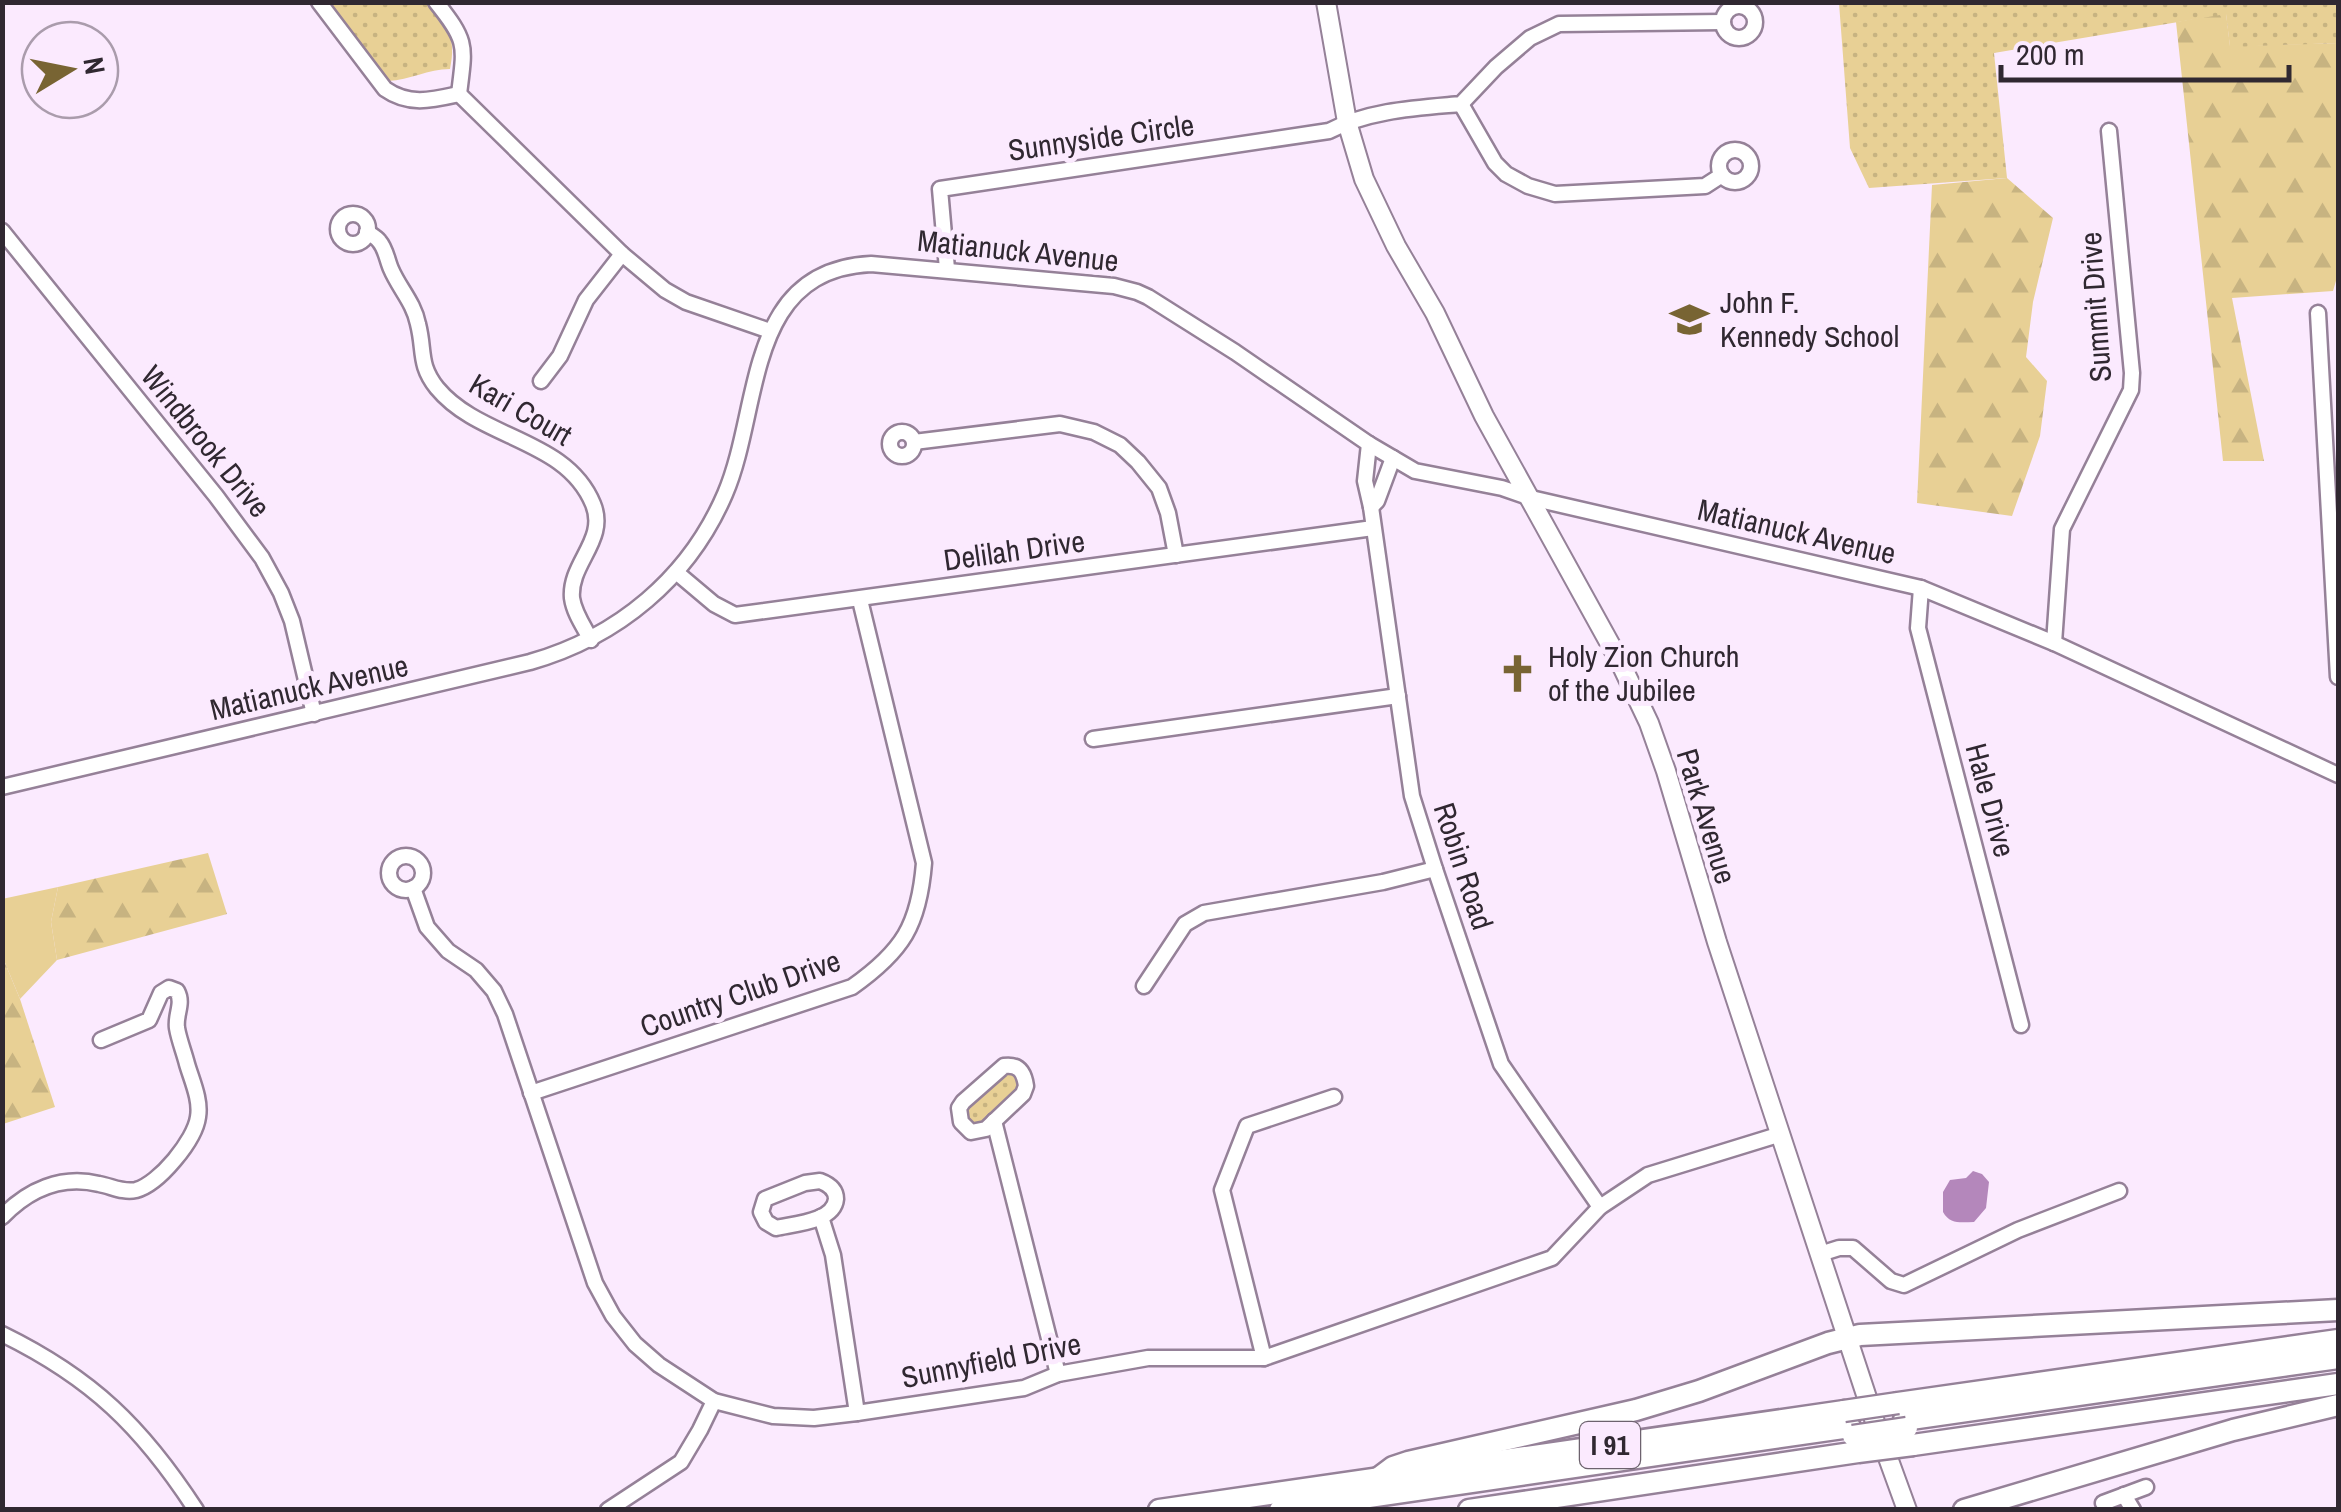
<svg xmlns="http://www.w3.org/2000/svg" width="2341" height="1512" viewBox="0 0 2341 1512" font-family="'Archivo Narrow',sans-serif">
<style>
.grass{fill:#e8d095}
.forest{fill:url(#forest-firs)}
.park{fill:url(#park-dots)}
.water{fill:#b487bb}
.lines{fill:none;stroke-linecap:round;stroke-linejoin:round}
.minor-casing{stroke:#958198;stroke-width:19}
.major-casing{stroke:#958198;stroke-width:22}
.highway-casing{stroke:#958198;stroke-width:25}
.minor{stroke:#fff;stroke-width:14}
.major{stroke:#fff;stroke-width:18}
.highway{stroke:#fff;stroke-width:20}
.highway-bridge-casing{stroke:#958198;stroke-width:25;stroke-linecap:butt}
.highway-bridge{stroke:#fff;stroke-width:20}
.labels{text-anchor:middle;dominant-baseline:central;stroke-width:10;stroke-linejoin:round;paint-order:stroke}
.shield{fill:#fbeafe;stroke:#6d626e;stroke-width:2.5}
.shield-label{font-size:28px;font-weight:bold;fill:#302831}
.street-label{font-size:30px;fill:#302831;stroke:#fbeafe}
.poi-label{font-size:30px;fill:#302831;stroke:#fbeafe;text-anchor:start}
</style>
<defs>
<pattern id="forest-firs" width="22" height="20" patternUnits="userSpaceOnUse" patternTransform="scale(2.5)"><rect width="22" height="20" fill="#e8d095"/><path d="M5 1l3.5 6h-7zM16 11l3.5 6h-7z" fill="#c7b381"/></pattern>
<pattern id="park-dots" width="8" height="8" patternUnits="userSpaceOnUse" patternTransform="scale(2.5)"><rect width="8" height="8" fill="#e8d095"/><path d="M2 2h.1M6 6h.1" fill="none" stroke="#c7b381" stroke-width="1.8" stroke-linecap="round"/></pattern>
</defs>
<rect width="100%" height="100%" fill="#fbeafe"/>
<polygon class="grass" points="58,887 51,922 57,960 20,999 3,958 2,899"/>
<g class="forest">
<polygon points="2226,13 2230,46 2338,43 2338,274 2333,291 2232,298 2264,461 2223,461 2176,22"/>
<polygon points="2007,178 2053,218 2033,302 2026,357 2047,381 2040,436 2012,516 1917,503 1932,185"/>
<polygon points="208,853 227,914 57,960 51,922 58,887"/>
<polygon points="3,958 20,999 55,1107 3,1124"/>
</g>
<g class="park">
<path d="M326,3H428C447,27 457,36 450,69C428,69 410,80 388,81Z"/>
<polygon points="1839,3 2338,3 2338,43 2230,47 2226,14 1994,53 2007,178 1869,188 1850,148"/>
<polygon points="1002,1071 1017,1072 1021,1086 984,1125 968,1125 964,1109"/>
</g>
<path class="water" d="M1973,1171L1982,1174L1989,1182L1986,1208L1974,1222C1962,1222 1950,1225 1943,1212V1192L1950,1180L1966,1178Z"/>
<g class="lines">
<defs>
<g id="minor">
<path d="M319,2L385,89C409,106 432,100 459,94"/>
<path d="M436,2C468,42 465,45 459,94"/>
<circle cx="1739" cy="22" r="16"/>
<polyline points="459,94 622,254 665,290 686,302 770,331"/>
<polyline points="1461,104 1495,163 1506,174 1528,186 1555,194 1705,186 1722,175"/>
<circle cx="1735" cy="166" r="16"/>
<circle cx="353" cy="229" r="15"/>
<polyline points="2,231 216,496 262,558 281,593 292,621 314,714"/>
<path d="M367,232C370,234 377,238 379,241C386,249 387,260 391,269C399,288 414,303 418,324C425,351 418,364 437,388C480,440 566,438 593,504C608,540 569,563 572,598C574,613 584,627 591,640"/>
<path d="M947,269L940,189L1329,131C1370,110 1416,108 1461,104L1496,67L1530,38L1559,24L1723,22"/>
<polyline points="2318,313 2338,677"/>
<polyline points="541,381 560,356 586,300 622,254"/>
<circle cx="902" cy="444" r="12"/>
<polyline points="914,442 1060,424 1094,432 1120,445 1138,462 1159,488 1168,513 1176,555"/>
<polyline points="1369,444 1365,481 1371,507 1412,796 1435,869 1501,1064 1600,1207"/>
<polyline points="1371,507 1377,501 1393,458"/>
<polyline points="676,572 714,604 735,615 1373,528"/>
<polyline points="1921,588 1918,628 2021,1025"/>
<polyline points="2054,643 2062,529 2131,390 2132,373 2109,131"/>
<polyline points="1093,739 1398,696"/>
<path d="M2,787L530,662C618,637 689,578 725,494C762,408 744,270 871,264L1114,286L1137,292L1148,297L1235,352L1369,444L1415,471L1502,488L1531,498L1921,588L2054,643L2338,775"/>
<circle cx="406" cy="873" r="17"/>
<polyline points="413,888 427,927 448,951 476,970 494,991 505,1014 595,1283 613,1316 635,1344 659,1365 714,1401 773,1416 814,1418 857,1413 1024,1388 1058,1374 1148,1358 1264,1358 1552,1258 1600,1207 1648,1175 1781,1134"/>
<polyline points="1144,986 1185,924 1204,913 1383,882 1435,869"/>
<path d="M1004,1066C1019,1064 1024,1072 1026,1086L1023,1094L986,1129L971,1132L961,1122L959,1108L963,1102Z"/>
<path d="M531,1093L852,987C903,951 919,925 924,863L860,600"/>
<polyline points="994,1121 1058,1374"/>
<path d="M820,1181C828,1184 836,1189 836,1199C834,1222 793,1224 776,1228L766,1222L761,1212L765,1199L805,1183Z"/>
<path d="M2,1217C28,1190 61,1175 99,1184C111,1186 123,1193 136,1190C159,1184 195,1140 198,1117C201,1100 192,1081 187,1064C184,1052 179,1040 177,1028C175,1014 184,1004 177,991L169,988L161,993L149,1020L101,1040"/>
<polyline points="821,1217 833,1255 857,1413"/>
<polyline points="1820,1254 1839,1248 1853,1248 1891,1281 1904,1285 2018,1230 2119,1191"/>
<path d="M2,1334C92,1378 142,1427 196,1510"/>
<polyline points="1264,1358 1222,1190 1247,1126 1334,1097"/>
<polyline points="2124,1495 2133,1510"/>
<polyline points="2103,1503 2146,1487"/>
<polyline points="608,1510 681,1462 700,1430 714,1401"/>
</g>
<polyline id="major" points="1326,2 1347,122 1364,179 1396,246 1435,313 1484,416 1620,662 1649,723 1666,771 1717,942 1875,1422 1907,1510"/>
<g id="highway">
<polyline points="1898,1403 2338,1340"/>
<polyline points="1904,1420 2338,1358"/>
<polyline points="1913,1445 2338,1384"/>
<polyline points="1377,1479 1393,1467 1408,1462 1636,1410 1699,1391 1828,1343 1860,1335 2338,1310"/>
<polyline points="1159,1510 1844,1411"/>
<polyline points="1280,1510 1850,1427"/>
<polyline points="1469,1510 1858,1452"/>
<polyline points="1964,1510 2233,1430 2338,1405"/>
</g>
</defs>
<use href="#minor" class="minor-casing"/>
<use href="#major" class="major-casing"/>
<use href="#highway" class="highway-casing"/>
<use href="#minor" class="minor"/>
<use href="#major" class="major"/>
<use href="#highway" class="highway"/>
<defs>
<g id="highway-bridge">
<polyline points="1844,1411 1898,1403"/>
<polyline points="1853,1436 1907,1428"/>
<polyline points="1858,1452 1913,1445"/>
</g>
</defs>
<use href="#highway-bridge" class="highway-bridge-casing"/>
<use href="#highway-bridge" class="highway-bridge"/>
</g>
<defs>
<symbol id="school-bare" viewBox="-9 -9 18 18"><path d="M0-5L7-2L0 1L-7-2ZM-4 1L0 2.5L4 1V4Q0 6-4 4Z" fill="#786433" stroke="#fbeafe" stroke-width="2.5" paint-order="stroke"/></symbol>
<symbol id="church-bare" viewBox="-9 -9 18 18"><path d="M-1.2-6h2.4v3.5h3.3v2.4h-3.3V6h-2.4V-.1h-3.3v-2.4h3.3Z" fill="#786433" stroke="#fbeafe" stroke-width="2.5" paint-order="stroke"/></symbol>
</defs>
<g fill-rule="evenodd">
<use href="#school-bare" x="1662" y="292" width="55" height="55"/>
<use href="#church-bare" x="1490" y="646" width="55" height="55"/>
</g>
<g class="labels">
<rect class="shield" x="1580" y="1422" width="60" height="46" rx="8"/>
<g class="shield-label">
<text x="1610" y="1445">I 91</text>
</g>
<g class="street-label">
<text transform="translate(1101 137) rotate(-8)">Sunnyside Circle</text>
<text transform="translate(1018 250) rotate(6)">Matianuck Avenue</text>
<text transform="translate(2095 307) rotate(-94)">Summit Drive</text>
<text transform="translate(521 409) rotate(30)">Kari Court</text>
<text transform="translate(206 441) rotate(51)">Windbrook Drive</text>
<text transform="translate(1797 531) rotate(13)">Matianuck Avenue</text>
<text transform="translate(1014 550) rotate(-8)">Delilah Drive</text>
<text transform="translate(309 687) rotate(-13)">Matianuck Avenue</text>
<text transform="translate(1991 800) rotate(75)">Hale Drive</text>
<text transform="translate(1707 816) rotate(73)">Park Avenue</text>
<text transform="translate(1464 866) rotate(72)">Robin Road</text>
<text transform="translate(740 993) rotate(-19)">Country Club Drive</text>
<text transform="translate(991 1360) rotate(-11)">Sunnyfield Drive</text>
</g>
<g class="poi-label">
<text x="1720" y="302">John F.<tspan x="1720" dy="34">Kennedy School</tspan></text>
<text x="1548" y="656">Holy Zion Church<tspan x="1548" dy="34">of the Jubilee</tspan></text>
</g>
</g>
<rect width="2341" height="1512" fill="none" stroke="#302831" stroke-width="10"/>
<g transform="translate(70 70) rotate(80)"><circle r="48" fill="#fbeafe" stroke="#aa9cac" stroke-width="2.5"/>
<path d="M0-8L18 38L0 25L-18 38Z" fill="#786433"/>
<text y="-15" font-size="28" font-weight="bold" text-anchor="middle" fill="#302831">N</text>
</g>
<path d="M2001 65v15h288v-15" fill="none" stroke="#302831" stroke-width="5"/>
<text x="2016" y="65" font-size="30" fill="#302831" stroke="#fbeafe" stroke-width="8" paint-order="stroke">200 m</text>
</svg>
